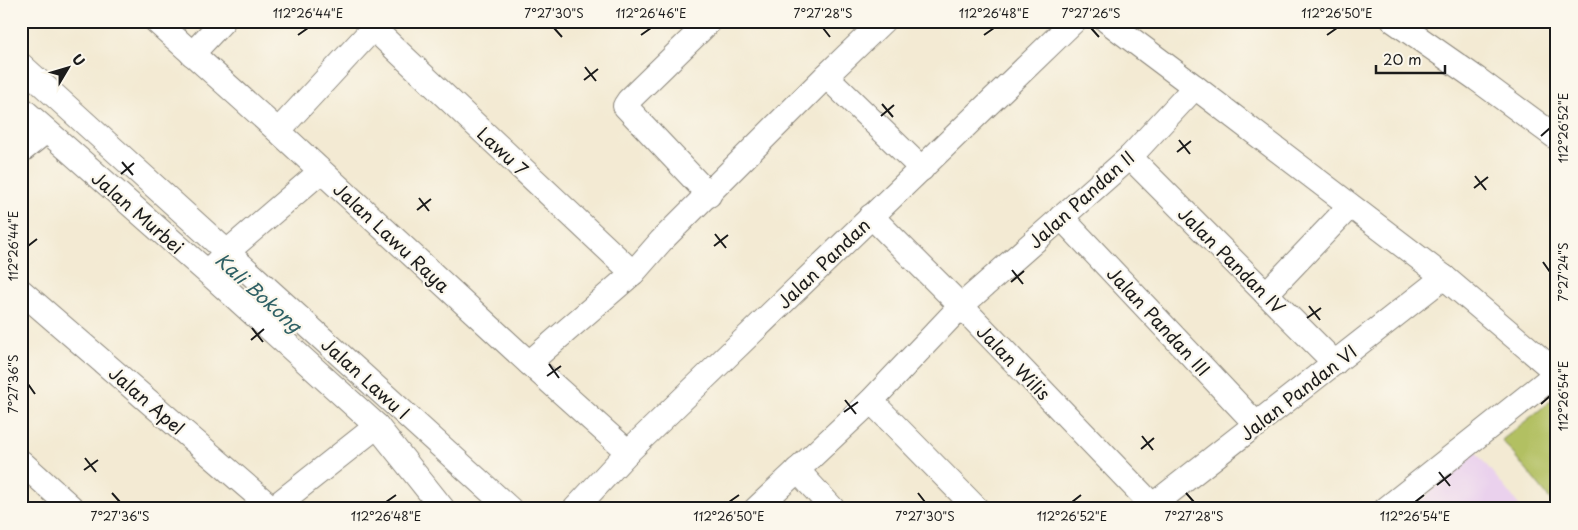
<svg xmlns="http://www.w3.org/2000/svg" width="1578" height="530" viewBox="0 0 1578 530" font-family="'Playpen Sans',sans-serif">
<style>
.built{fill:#ead1ed}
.green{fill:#b2c062;stroke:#676e3f}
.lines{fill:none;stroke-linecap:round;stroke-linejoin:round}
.minor-casing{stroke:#888378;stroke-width:26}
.minor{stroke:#fff;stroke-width:24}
.ticks{fill:none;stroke:#1c1c1c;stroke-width:2}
.labels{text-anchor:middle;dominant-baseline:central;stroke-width:4.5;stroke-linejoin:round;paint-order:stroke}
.street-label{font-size:18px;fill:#1c1c1c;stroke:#fbf7ec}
.water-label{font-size:19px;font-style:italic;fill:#2e6065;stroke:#fbf7ec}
.neatline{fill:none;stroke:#1c1c1c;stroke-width:2}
.ticks-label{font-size:12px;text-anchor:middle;fill:#1c1c1c}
</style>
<rect width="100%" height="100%" fill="#fbf7ec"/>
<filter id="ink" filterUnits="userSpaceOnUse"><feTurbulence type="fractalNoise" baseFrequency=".02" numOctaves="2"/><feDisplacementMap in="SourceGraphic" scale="10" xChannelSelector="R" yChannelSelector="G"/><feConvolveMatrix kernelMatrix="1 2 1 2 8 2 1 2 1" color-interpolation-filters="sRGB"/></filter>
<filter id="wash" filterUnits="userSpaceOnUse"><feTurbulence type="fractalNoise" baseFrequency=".0096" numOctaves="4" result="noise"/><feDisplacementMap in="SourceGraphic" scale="20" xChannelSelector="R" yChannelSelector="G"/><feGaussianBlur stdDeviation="1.12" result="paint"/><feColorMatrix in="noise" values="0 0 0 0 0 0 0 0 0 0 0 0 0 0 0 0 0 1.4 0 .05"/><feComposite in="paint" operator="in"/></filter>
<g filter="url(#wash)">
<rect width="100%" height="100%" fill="#f3ead3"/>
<polygon class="built" points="1475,451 1522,509 1412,509"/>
<polygon class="green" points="1557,396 1557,508 1502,440"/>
</g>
<g filter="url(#ink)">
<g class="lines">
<defs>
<g id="minor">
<polyline points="156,21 278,131 529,363 628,452"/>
<polyline points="1107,21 1195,87 1444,277 1557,373 1386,509"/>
<polyline points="1394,21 1477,79 1557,138"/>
<polyline points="373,28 633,273"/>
<polyline points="192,54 223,21"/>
<polyline points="21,65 510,509"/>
<polyline points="826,76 922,169"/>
<polyline points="21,108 215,279 377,426 443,509"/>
<polyline points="278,131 380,21"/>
<polyline points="21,151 46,131"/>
<polyline points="1130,157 1335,363"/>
<polyline points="709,195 625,106 629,100 710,21"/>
<polyline points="871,216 961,306 1156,509"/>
<polyline points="1061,217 1257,425"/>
<polyline points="217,262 227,252 320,172"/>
<polyline points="21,291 273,509"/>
<polyline points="1266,294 1350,206"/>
<polyline points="529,363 633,273 661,241 826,76 883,21"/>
<polyline points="871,401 977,509"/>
<polyline points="21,462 73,509"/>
<polyline points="797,470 833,509"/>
<polyline points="272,509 377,426"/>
<polyline points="575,509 628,452 1074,21"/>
<polyline points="756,509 871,401 961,306 1130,157 1195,87"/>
<polyline points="1148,509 1444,277"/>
</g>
</defs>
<use href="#minor" class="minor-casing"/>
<use href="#minor" class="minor"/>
</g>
</g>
<path class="ticks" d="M554,28L562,37M823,28L830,37M1091,28L1099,37M298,35L308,28M641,35L651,28M984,35L994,28M1327,35L1337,28M585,67L596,81M584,80L598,69M882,104L893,117M881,116L894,105M1541,136L1550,128M1179,140L1190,154M1177,152L1191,141M122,162L133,175M121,174L134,163M1475,176L1486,190M1474,188L1488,177M419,198L429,211M417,210L431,199M715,234L726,248M28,246L37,239M714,246L728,235M1543,262L1550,272M1012,270L1023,284M1011,282L1024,271M1309,306L1320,320M1307,318L1321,308M252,328L263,342M251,340L264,329M549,364L559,378M547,376L561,366M28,384L35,394M845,400L856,414M1541,404L1550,396M844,412L858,402M1142,436L1153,450M1141,449L1154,438M85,458L96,472M84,470L98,460M1439,472L1450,486M1437,485L1451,474M112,493L120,502M918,493L925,502M1186,493L1194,502M386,502L396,495M729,502L739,495M1072,502L1081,495M1415,502L1424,495"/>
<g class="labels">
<g class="street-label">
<text transform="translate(503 151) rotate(43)">Lawu 7</text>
<text transform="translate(1081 199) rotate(-42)">Jalan Pandan II</text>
<text transform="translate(138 212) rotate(41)">Jalan Murbei</text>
<text transform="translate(392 237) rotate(43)">Jalan Lawu Raya</text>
<text transform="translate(1232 260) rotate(45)">Jalan Pandan IV</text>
<text transform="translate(823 263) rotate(-44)">Jalan Pandan</text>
<text transform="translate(1159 321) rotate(47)">Jalan Pandan III</text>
<text transform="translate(1014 362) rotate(46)">Jalan Wilis</text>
<text transform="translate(366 378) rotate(42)">Jalan Lawu I</text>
<text transform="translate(1298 392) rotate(-38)">Jalan Pandan VI</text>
<text transform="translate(147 400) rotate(41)">Jalan Apel</text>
</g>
<g class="water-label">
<text transform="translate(259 292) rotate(42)">Kali Bokong</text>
</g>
</g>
<rect width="1578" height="530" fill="none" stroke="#fbf7ec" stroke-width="55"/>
<g transform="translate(68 68) rotate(52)" stroke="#fbf7ec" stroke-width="4" paint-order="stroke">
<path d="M0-4L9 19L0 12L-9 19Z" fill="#1c1c1c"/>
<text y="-8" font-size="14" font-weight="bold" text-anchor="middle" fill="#1c1c1c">U</text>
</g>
<path d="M1376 65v8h69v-8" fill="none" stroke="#1c1c1c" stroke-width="2.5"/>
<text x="1383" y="65" font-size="15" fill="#1c1c1c" stroke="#fbf7ec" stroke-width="4" paint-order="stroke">20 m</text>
<rect x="28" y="28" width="1522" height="474" class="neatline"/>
<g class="ticks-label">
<text x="308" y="18">112°26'44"E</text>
<text x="554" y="18">7°27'30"S</text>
<text x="651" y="18">112°26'46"E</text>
<text x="823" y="18">7°27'28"S</text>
<text x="994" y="18">112°26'48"E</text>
<text x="1091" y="18">7°27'26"S</text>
<text x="1337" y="18">112°26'50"E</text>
<text transform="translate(1564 128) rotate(-90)" y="4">112°26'52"E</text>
<text transform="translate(14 246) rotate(-90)" y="4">112°26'44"E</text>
<text transform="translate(1564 272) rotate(-90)" y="4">7°27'24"S</text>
<text transform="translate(14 384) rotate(-90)" y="4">7°27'36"S</text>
<text transform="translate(1564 396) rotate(-90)" y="4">112°26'54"E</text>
<text x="120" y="521">7°27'36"S</text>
<text x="386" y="521">112°26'48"E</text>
<text x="729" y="521">112°26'50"E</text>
<text x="925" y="521">7°27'30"S</text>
<text x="1072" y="521">112°26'52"E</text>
<text x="1194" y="521">7°27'28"S</text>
<text x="1415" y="521">112°26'54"E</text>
</g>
</svg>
